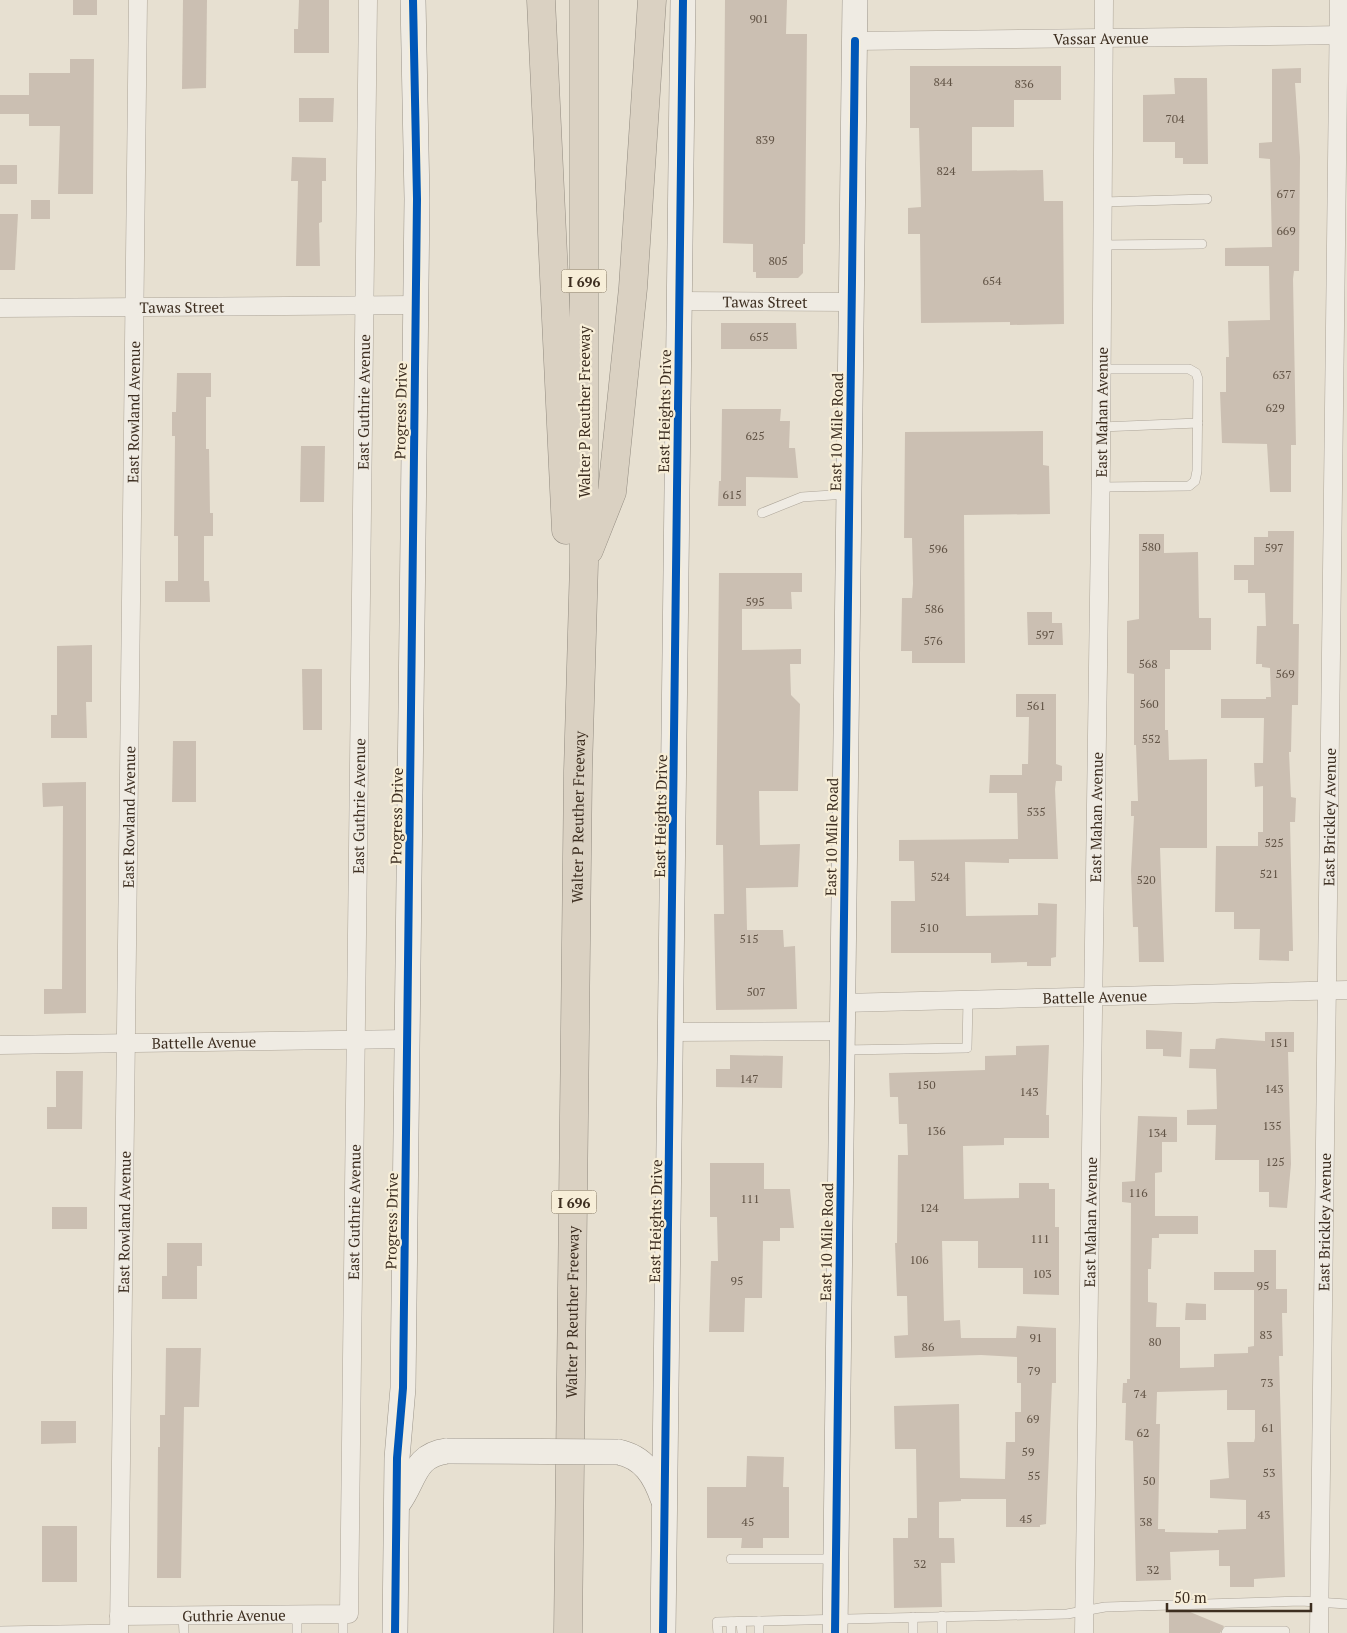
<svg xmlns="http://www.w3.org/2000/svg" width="1347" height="1633" viewBox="0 0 1347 1633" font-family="'PT Serif',serif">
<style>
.building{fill:#cbbfb2;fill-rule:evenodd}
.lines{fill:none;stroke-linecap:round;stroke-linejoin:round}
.lane-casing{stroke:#ada599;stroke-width:10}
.street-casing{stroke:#ada599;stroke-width:19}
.secondary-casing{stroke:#9c958a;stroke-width:26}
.highway-casing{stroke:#928b80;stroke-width:29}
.lane{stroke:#efebe3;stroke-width:9}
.street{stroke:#efebe3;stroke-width:18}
.secondary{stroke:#efebe3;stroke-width:25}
.highway{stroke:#dad1c2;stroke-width:28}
.secondary-bridge-casing{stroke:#9c958a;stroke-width:26;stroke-linecap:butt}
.secondary-bridge{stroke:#efebe3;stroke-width:25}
.cycleway-casing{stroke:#f7eed8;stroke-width:11}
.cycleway{stroke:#0057b8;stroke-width:8}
.labels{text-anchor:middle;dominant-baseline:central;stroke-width:4.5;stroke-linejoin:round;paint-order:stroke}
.number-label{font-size:12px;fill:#605244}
.shield{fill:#f7eed8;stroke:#756857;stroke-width:1}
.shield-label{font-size:14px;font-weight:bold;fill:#3d2e20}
.street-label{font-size:15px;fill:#3d2e20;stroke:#f7eed8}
</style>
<rect width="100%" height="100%" fill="#e7e0d1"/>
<g class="building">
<rect x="73" y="0" width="24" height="15"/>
<polygon points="183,0 207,0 206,88 182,89"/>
<polygon points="299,0 329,0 329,53 294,53 294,29 298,29"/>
<polygon points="725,0 787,0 786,34 807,34 805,244 803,244 803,273 798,278 756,278 756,272 753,272 753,244 723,243"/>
<polygon points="70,59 94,59 93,194 58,194 60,126 29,126 29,114 0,114 0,95 29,95 29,73 70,73"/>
<polygon points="910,66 1061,66 1061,100 1014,100 1014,127 972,127 972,171 1043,170 1044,201 1063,201 1064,324 1010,325 1010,322 921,323 920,234 908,234 908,208 921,207 919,128 910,128"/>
<polygon points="1301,68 1301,83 1295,83 1300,157 1299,271 1294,271 1293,279 1296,445 1291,445 1291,492 1270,492 1267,444 1222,443 1220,392 1226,392 1226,357 1229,357 1228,321 1270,320 1269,266 1225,266 1225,248 1272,247 1270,159 1259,158 1259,143 1272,142 1272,69"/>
<polygon points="1174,78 1207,78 1208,164 1183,164 1183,158 1175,158 1175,142 1143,142 1143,95 1175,94"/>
<polygon points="299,98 334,98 333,122 299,122"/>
<polygon points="292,157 326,158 326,181 322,181 322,222 319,223 320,266 296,266 298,181 291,181"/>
<rect x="0" y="165" width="17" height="19"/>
<rect x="31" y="200" width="19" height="19"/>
<polygon points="0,214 18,214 15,270 0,270"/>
<polygon points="721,323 796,323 797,349 721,349"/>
<polygon points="177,373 211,373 211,397 206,397 206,449 209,449 210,513 213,513 213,536 204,536 204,581 209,581 210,602 165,602 165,581 178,581 178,536 174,536 175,436 172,436 172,412 176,412"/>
<polygon points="722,409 781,409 780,421 790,421 789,448 795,448 798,478 746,477 746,506 718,506 719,481 721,481"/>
<polygon points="1043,431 1043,465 1049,466 1050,514 964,515 965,663 912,663 912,651 901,651 902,598 912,598 913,584 912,538 904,538 905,432"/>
<polygon points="301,446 325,446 324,502 300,502"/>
<polygon points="1268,531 1294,531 1293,624 1299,624 1298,705 1292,705 1291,752 1289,752 1291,797 1296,798 1295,822 1290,822 1293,951 1289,951 1289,961 1259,960 1260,929 1234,929 1234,912 1215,912 1216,846 1258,846 1258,832 1263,832 1263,786 1255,787 1254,763 1263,763 1264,718 1221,718 1221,699 1266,699 1266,697 1271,697 1270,668 1262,667 1262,664 1256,664 1257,626 1266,626 1265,593 1248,593 1248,580 1234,580 1234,565 1254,565 1254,537 1268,537"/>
<polygon points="1139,534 1164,534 1164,553 1198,552 1199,618 1211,618 1211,650 1170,650 1170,669 1165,669 1165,730 1168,730 1169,760 1207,759 1207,848 1160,848 1164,962 1139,962 1138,927 1133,927 1131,871 1134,816 1131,816 1131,801 1138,801 1136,745 1134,745 1134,674 1127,673 1127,621 1139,619"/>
<polygon points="719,573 802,573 802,592 791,592 792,609 742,609 742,650 801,649 801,664 790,664 791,695 800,704 798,791 759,791 760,845 800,844 798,887 746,888 747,930 783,930 784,947 795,946 797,1009 716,1010 714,914 724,914 723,845 716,845"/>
<polygon points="1027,612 1052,612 1052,623 1062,623 1063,645 1028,645"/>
<polygon points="92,645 92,702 86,702 87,738 51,738 51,715 57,715 57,646"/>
<polygon points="302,669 322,669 322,730 303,730"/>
<polygon points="1016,694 1056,694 1056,764 1062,766 1062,781 1056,781 1055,789 1058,859 1009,859 1009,863 965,862 966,916 1038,915 1038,903 1057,904 1056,957 1051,958 1051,966 1027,966 1027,962 991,963 991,953 891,953 891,901 915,901 914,861 899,861 899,840 1018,839 1017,793 989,793 990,775 1022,775 1022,764 1028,764 1029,717 1016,717"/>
<polygon points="173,741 196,741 196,802 172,802"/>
<polygon points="86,782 86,1013 44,1014 44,989 62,989 63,806 43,807 42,783"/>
<polygon points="1146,1030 1182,1032 1181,1057 1163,1056 1163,1049 1146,1049"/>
<polygon points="1265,1032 1294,1032 1294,1052 1288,1052 1291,1164 1287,1208 1269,1207 1269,1192 1259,1192 1259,1160 1215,1160 1216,1125 1187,1125 1187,1110 1217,1109 1216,1069 1189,1068 1190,1049 1215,1049 1216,1039 1221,1038 1265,1041"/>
<polygon points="1049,1045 1046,1115 1049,1115 1049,1138 1004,1138 1004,1145 963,1146 964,1199 1019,1198 1019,1183 1049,1183 1049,1189 1055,1189 1055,1227 1059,1227 1059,1295 1023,1294 1023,1268 978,1268 978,1241 942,1241 944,1321 960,1320 961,1338 1016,1338 1017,1326 1056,1328 1056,1383 1052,1383 1046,1524 1040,1525 1040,1527 1006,1527 1006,1499 961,1499 961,1501 939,1502 939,1538 954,1538 955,1563 941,1563 942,1607 894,1608 893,1538 908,1538 908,1518 917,1518 916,1449 895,1449 894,1406 959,1404 960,1478 1005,1479 1006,1442 1015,1442 1015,1412 1021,1412 1021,1383 1017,1383 1017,1357 981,1355 895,1358 894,1336 908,1335 907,1296 897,1296 895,1243 897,1243 898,1155 908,1155 907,1124 899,1124 898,1097 890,1097 889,1073 985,1070 985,1056 1016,1055 1016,1046"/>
<polygon points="730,1055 783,1056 782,1088 716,1087 716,1069 730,1069"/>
<polygon points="56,1071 83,1071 82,1129 47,1129 47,1107 56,1107"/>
<path d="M1138,1116L1177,1117V1142H1162V1172L1155,1173V1216H1198V1234H1159V1238H1152L1151,1269H1148V1302L1157,1303L1156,1327H1180V1368L1214,1367V1354L1248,1353V1347L1254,1346V1290H1214V1272H1254V1250H1276V1289H1287V1313H1282L1283,1356H1279L1285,1577L1254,1579V1587H1230V1566H1219V1550L1170,1552L1171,1580L1136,1581L1133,1441L1125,1440L1126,1403H1122L1123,1383H1127V1379H1130L1131,1203L1122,1202V1182L1135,1181ZM1227,1390V1410H1255V1438L1254,1442H1227L1229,1478L1210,1480V1498L1246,1500V1529L1218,1530V1533L1165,1532V1529H1158L1160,1424H1156L1157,1392Z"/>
<polygon points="710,1163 764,1163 764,1189 790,1189 794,1228 780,1228 780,1241 763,1241 762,1298 745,1298 744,1332 709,1332 711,1261 718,1261 717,1217 710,1217"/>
<rect x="52" y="1207" width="35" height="22"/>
<polygon points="167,1243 202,1243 202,1266 197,1266 197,1299 162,1299 162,1276 167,1276"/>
<polygon points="1186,1303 1206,1304 1206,1320 1185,1320"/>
<polygon points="166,1348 201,1348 199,1407 184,1407 181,1578 157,1578 158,1447 160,1447 160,1415 165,1415"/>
<polygon points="41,1421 76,1421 76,1443 41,1444"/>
<polygon points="747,1456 784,1457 783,1487 789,1487 789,1538 763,1538 763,1548 741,1548 742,1538 707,1538 707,1487 746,1487"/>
<rect x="42" y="1526" width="35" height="56"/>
<polygon points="1169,1612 1190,1612 1224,1626 1220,1633 1169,1633"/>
</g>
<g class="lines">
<defs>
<g id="lane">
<polyline points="1102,202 1207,199"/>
<polyline points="1101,245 1202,244"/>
<polyline points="1101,427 1198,423"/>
<polyline points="1101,487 1189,486 1195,481 1197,471 1198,379 1196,373 1189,369 1101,369"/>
<polyline points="762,513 802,497 847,494"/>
<polyline points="842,1050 967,1048 968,1000"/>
<polyline points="731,1559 834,1559"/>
<polyline points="343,1614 343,1633"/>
<polyline points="183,1616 184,1633"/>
<polyline points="942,1616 942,1633"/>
<polyline points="731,1622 731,1633"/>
<polyline points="741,1622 742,1633"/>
<polyline points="0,1631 119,1629"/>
<polyline points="297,1633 297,1614"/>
<polyline points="718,1633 717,1622 759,1621"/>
<polyline points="759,1633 759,1621 1067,1614 1105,1607 1301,1601 1347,1604"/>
<polyline points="913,1633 913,1617"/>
<polyline points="1226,1633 1227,1631 1285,1631 1285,1633"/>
</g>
<g id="street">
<path id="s1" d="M855,41L1347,35"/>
<path id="s2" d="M679,301L852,302"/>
<path id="s3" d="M0,308L415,305"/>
<path id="s4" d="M843,1003L1347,990"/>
<polyline points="671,1032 843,1031"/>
<path id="s5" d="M0,1045L407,1039"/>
<path id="s6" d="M119,1616L349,1614L368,0"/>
<path id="s7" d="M119,1633L138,0"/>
<path id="s8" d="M1084,1633L1101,460L1104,0"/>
<path id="s9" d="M1319,1633L1339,0"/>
</g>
<g id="secondary">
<path d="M618,1452C644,1457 655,1476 663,1499"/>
<path d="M399,1502C415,1480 414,1455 447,1451"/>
<polyline points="395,1633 397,1458 403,1388 417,199 413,0"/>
<polyline points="663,1633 683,0"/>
<polyline points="835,1633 855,0"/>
</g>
<g id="highway">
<polyline points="541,0 566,530"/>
<polyline points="589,550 612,492 633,288 652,0"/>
<path id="s10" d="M568,1633L578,771L584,563V0"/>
</g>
</defs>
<use href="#lane" class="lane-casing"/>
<use href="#street" class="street-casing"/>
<use href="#secondary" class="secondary-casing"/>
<use href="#highway" class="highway-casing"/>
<use href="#lane" class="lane"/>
<use href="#street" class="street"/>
<use href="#secondary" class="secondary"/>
<use href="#highway" class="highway"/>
<defs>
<polyline id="secondary-bridge" points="447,1451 618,1452"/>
</defs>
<use href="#secondary-bridge" class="secondary-bridge-casing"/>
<use href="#secondary-bridge" class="secondary-bridge"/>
<defs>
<g id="cycleway">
<polyline points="395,1633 397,1458 403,1388 417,199 413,0"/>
<polyline points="663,1633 683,0"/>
<polyline points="835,1633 855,41"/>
</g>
</defs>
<use href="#cycleway" class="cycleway-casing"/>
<use href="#cycleway" class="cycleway"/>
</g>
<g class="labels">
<g class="number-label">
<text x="759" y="18">901</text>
<text x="943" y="81">844</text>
<text x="1024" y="83">836</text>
<text x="1175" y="118">704</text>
<text x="765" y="139">839</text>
<text x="946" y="170">824</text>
<text x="1286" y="193">677</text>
<text x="1286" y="230">669</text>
<text x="778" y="260">805</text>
<text x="992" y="280">654</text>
<text x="759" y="336">655</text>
<text x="1282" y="374">637</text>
<text x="1275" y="407">629</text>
<text x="755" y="435">625</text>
<text x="732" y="494">615</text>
<text x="1151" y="546">580</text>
<text x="1274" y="547">597</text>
<text x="938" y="548">596</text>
<text x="755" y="601">595</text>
<text x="934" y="608">586</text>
<text x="1045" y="634">597</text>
<text x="933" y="640">576</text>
<text x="1148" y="663">568</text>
<text x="1285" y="673">569</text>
<text x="1149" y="703">560</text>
<text x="1036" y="705">561</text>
<text x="1151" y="738">552</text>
<text x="1036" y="811">535</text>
<text x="1274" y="842">525</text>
<text x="1269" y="873">521</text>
<text x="940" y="876">524</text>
<text x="1146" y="879">520</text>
<text x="929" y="927">510</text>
<text x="749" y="938">515</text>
<text x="756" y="991">507</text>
<text x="1279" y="1042">151</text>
<text x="749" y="1078">147</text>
<text x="926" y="1084">150</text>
<text x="1274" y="1088">143</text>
<text x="1029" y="1091">143</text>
<text x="1272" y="1125">135</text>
<text x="936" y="1130">136</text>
<text x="1157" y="1132">134</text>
<text x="1275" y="1161">125</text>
<text x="1138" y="1192">116</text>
<text x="750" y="1198">111</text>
<text x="929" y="1207">124</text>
<text x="1040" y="1238">111</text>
<text x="919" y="1259">106</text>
<text x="1042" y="1273">103</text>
<text x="737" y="1280">95</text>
<text x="1263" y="1285">95</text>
<text x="1266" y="1334">83</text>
<text x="1036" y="1337">91</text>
<text x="1155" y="1341">80</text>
<text x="928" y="1346">86</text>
<text x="1034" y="1370">79</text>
<text x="1267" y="1382">73</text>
<text x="1140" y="1393">74</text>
<text x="1033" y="1418">69</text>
<text x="1268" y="1427">61</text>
<text x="1143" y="1432">62</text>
<text x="1028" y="1451">59</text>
<text x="1269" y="1472">53</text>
<text x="1034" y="1475">55</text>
<text x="1149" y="1480">50</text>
<text x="1264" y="1514">43</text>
<text x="1026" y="1518">45</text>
<text x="748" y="1521">45</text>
<text x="1146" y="1521">38</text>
<text x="920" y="1563">32</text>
<text x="1153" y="1569">32</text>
</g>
<g class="shield">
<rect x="561.5" y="269.5" width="45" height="23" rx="4"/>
<rect x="551.5" y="1190.5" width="45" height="23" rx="4"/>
</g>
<g class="shield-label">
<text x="584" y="281">I 696</text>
<text x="574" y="1202">I 696</text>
</g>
<g class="street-label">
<text stroke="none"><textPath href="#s1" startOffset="246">Vassar Avenue</textPath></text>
<text stroke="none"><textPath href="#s2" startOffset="86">Tawas Street</textPath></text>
<text stroke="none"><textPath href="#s3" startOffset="182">Tawas Street</textPath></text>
<text stroke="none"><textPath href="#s6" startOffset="1442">East Guthrie Avenue</textPath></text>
<text transform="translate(400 411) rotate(-89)">Progress Drive</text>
<text transform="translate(664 411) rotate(-89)">East Heights Drive</text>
<text stroke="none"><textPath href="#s7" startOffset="1221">East Rowland Avenue</textPath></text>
<text transform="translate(584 412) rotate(-90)">Walter P Reuther Freeway</text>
<text stroke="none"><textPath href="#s8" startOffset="1221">East Mahan Avenue</textPath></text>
<text transform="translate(836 432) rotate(-89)">East 10 Mile Road</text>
<text stroke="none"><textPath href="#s6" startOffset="1038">East Guthrie Avenue</textPath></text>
<text transform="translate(396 816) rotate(-89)">Progress Drive</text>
<text stroke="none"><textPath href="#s10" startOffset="816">Walter P Reuther Freeway</textPath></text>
<text transform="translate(660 816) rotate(-89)">East Heights Drive</text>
<text stroke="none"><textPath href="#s7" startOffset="816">East Rowland Avenue</textPath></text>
<text stroke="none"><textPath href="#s8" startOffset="816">East Mahan Avenue</textPath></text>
<text stroke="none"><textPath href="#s9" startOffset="816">East Brickley Avenue</textPath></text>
<text transform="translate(831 837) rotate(-89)">East 10 Mile Road</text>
<text stroke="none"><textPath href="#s4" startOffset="252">Battelle Avenue</textPath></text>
<text stroke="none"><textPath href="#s5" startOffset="204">Battelle Avenue</textPath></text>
<text stroke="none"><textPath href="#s6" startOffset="632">East Guthrie Avenue</textPath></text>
<text stroke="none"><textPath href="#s7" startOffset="411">East Rowland Avenue</textPath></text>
<text transform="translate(391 1221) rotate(-89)">Progress Drive</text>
<text transform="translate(655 1221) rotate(-89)">East Heights Drive</text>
<text stroke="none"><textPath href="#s8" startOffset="411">East Mahan Avenue</textPath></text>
<text stroke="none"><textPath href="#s9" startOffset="411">East Brickley Avenue</textPath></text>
<text transform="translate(826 1242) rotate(-89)">East 10 Mile Road</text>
<text stroke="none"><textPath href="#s10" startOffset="321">Walter P Reuther Freeway</textPath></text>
<text stroke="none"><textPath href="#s6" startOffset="115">Guthrie Avenue</textPath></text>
</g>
</g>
<path d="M1167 1603v8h144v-8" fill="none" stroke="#3d2e20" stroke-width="2.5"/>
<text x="1174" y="1603" font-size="15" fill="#3d2e20" stroke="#f7eed8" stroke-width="4" paint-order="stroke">50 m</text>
</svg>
